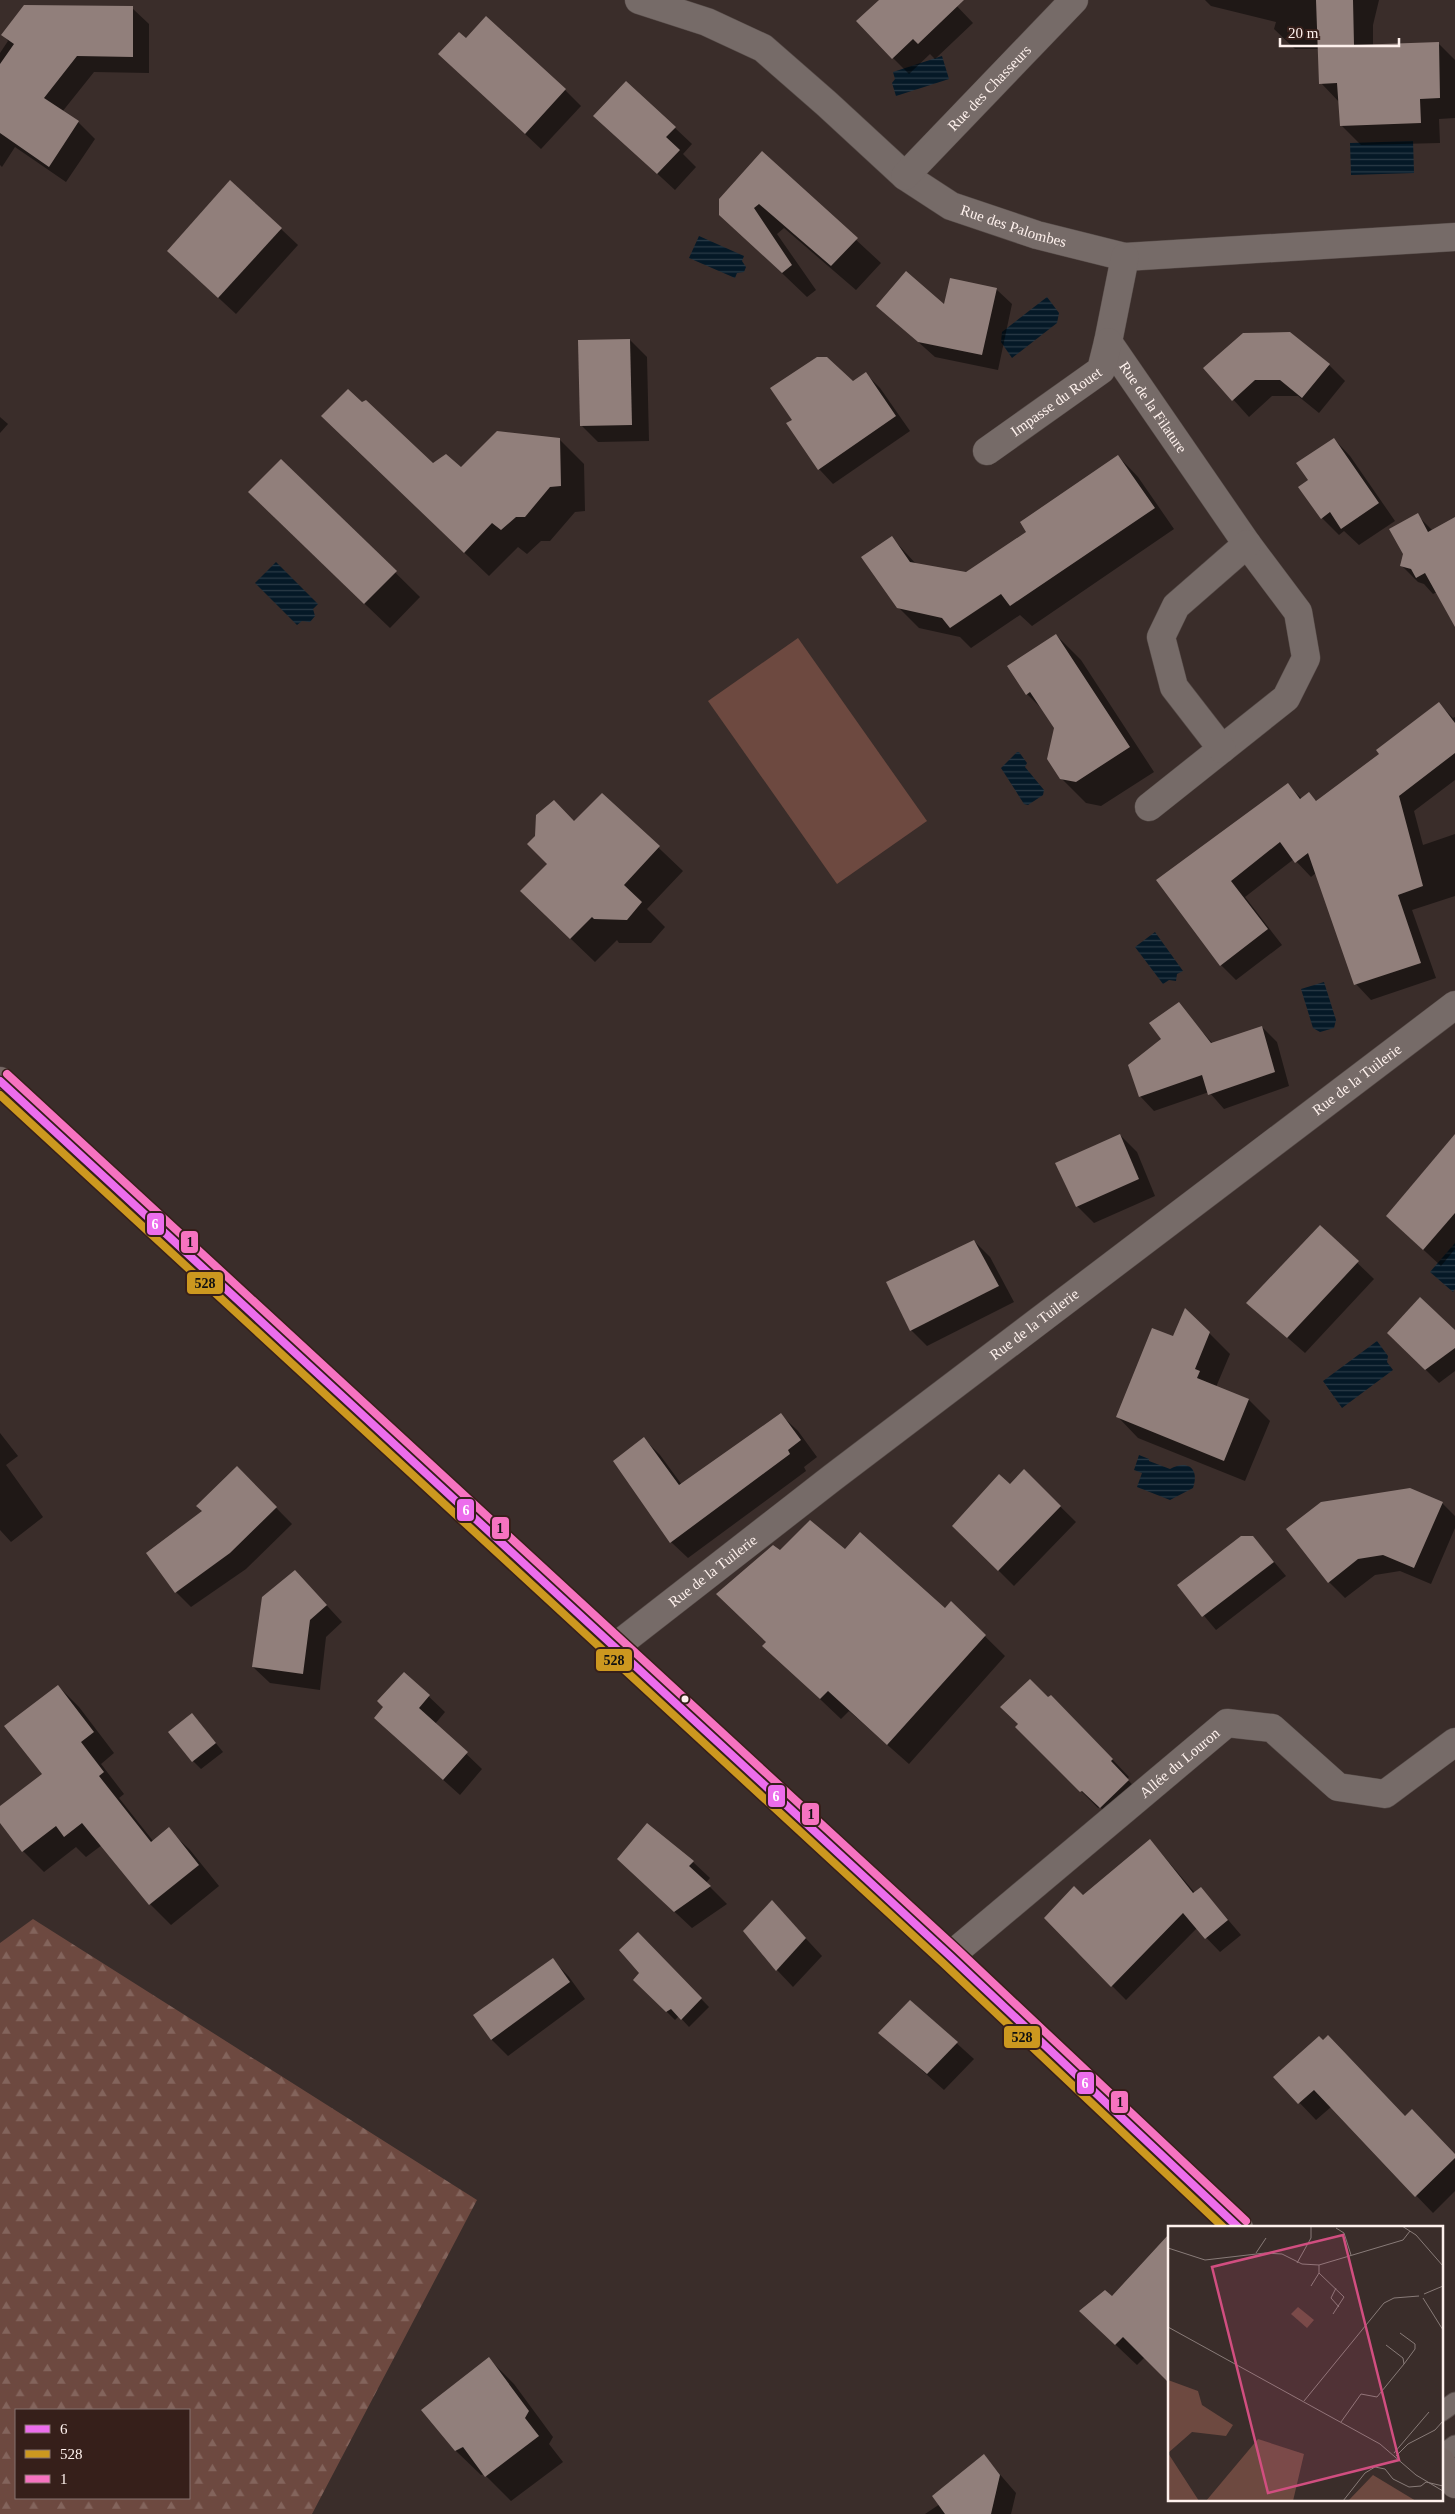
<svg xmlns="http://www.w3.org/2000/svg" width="1455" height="2514" viewBox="0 0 1455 2514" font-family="'Times New Roman',serif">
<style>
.forest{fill:url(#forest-firs);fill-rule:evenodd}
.garden{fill:#6d4940}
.water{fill:url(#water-rules)}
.shadow{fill:#0007}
.building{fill:#917f7b}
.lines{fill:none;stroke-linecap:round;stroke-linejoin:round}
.service-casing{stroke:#554a47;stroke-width:21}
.minor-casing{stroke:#554a47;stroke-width:29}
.primary-casing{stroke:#554a47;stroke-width:29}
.service{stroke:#766b68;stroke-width:19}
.minor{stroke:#766b68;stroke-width:28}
.primary{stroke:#766864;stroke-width:28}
.bus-1-casing{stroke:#361f1a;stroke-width:11}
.bus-2-casing{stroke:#361f1a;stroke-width:11}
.bus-3-casing{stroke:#361f1a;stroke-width:11}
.bus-1{stroke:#ec6dec;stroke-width:8}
.bus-2{stroke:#cc981f;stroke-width:8}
.bus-3{stroke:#f673c0;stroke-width:8}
.bus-dot{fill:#fef1ed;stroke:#361f1a;stroke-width:2}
.labels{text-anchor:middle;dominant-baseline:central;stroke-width:5;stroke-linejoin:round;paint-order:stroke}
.street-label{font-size:15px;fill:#fef1ed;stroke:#361f1a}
.inset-road{fill:none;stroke:#887b78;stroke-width:1}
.view{fill:#d14e80;fill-opacity:0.15;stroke:#d14e80;stroke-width:2.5}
.inset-edge{fill:none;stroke:#fef1ed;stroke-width:2.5}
.line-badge{stroke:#361f1a;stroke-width:2}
.badge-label{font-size:14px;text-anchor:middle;font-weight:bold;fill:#fff}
.pale-badge-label{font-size:14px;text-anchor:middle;font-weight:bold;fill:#111}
</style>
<defs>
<pattern id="forest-firs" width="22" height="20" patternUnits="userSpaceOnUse" patternTransform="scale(1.25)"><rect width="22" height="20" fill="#6d4940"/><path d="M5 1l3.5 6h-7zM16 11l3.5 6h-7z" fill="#83645c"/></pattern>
<pattern id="water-rules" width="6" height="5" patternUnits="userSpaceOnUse" patternTransform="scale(1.25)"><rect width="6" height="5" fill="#051927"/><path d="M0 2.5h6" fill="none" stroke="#2a3b47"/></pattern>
</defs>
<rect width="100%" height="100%" fill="#3a2d2a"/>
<path class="forest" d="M33,1919L477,2200L312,2514H0V1943ZM16,2410H189V2498H16Z"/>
<polygon class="garden" points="798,638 927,821 837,884 708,701"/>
<g class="water">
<polygon points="942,56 949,79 896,96 892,83 895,79 893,72"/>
<polygon points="1413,141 1414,173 1351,175 1350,143"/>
<polygon points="699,236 744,256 742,261 746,267 744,272 737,273 735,278 689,258"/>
<polygon points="1047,297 1059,313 1057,323 1012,358 1001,342 1002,332"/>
<polygon points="276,562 318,604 313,609 315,616 310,622 302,621 297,625 255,583"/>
<polygon points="1017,752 1019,752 1027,763 1025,767 1044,790 1043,795 1028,805 1024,804 1001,768"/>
<polygon points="1155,932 1183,971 1177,974 1176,981 1169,980 1163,984 1135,947"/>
<polygon points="1324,982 1336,1020 1334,1028 1320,1032 1313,1028 1301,989"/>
<polygon points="1455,1243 1455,1289 1453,1292 1430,1272"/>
<polygon points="1377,1341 1388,1356 1387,1362 1393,1370 1342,1408 1323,1381"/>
<path d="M1139,1455L1149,1459V1461L1170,1469C1187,1459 1200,1468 1193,1488L1170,1500L1137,1487L1142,1473L1134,1470Z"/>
</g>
<g class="shadow">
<polygon points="881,0 951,0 973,23 935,59 930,54 909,74 893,58"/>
<polygon points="1205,0 1379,0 1373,25 1373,46 1438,43 1455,60 1455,118 1439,119 1440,143 1361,145 1341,125 1340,103 1321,83 1319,49 1295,49 1274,29 1276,22 1211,6"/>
<polygon points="132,8 149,24 149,73 94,72 62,112 78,122 95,139 66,182 15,147 2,167 0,165 0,53 8,41 3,35"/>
<polygon points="466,39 565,90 581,106 541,149 440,54"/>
<polygon points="675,128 692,144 683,154 696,167 675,190 612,132"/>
<polygon points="762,153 881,263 856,290 784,228 777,234 816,290 807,297 721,215"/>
<polygon points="281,229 298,245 236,314 185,267"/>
<polygon points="996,289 1012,304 998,370 935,357 878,306 944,306"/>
<polygon points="630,340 647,357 649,441 598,442 581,425"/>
<polygon points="1329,365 1345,381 1319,413 1298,396 1272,396 1249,417 1205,368"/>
<polygon points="866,374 880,388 910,431 833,484 819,469 852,383"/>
<polygon points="362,404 432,464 461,468 559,439 584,464 585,511 575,512 550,541 541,541 527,554 518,547 489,576 347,441"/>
<polygon points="0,417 8,424 0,433"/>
<polygon points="1334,439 1350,456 1395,521 1359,545 1344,531 1339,535 1322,518 1309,481"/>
<polygon points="1118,456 1138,477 1174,529 1032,626 1020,615 971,648 960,637 919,628 898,607 892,538 917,565 966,574 1028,532"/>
<polygon points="281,460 420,597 390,628 274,517"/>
<polygon points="1417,515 1433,531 1455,529 1455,617 1437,592 1433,594 1424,584 1418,582 1402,566"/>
<polygon points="1056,635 1081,660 1154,772 1101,806 1086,803 1061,778 1055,728 1043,710 1027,694 1009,667"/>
<polygon points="1439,704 1453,718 1455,717 1455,780 1414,811 1423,845 1455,834 1455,896 1412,910 1436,978 1371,1000 1356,984 1316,873 1311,877 1294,859 1245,897 1282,945 1236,980 1221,965 1158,881 1288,785 1302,799 1309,794 1317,802 1381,754"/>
<polygon points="602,794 683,871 647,909 665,927 651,943 619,943 617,940 595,962 546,915 549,864 536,837 574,823"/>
<polygon points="1178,1004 1213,1044 1262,1027 1277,1042 1289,1086 1224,1109 1209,1092 1154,1111 1140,1096"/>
<polygon points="1120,1135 1137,1152 1155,1196 1094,1223 1077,1206"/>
<polygon points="1455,1159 1455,1249 1441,1266 1387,1216"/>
<polygon points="1320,1227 1374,1279 1305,1353 1248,1303"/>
<polygon points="974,1241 990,1257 1014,1302 927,1346 911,1330"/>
<polygon points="1455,1332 1455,1371 1439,1383 1394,1338"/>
<polygon points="1209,1333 1230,1354 1216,1387 1249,1400 1270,1421 1245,1481 1138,1438 1118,1417 1174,1338"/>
<polygon points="781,1415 798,1431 817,1457 804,1467 806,1471 688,1558 671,1542 644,1439 660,1455 682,1485"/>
<polygon points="0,1433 18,1456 6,1465 43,1517 11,1542 0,1530"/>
<polygon points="237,1468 292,1524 246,1569 191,1607 176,1592 204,1511"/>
<polygon points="1024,1471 1076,1522 1014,1586 954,1526 1010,1486"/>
<polygon points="1442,1503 1455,1516 1455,1528 1431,1584 1400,1571 1375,1575 1345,1598 1329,1582 1288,1529"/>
<polygon points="1253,1537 1286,1576 1216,1630 1179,1586"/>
<polygon points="845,1551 945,1610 951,1603 1005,1656 909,1764 849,1711 841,1719 764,1646 768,1642 780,1552"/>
<polygon points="295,1571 342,1622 326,1637 320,1690 270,1683 253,1667"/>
<polygon points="404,1673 445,1712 435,1724 482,1769 460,1795 391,1733 384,1707"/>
<polygon points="58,1686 79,1707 114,1753 101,1764 124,1794 119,1798 153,1841 168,1829 190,1850 219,1886 171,1925 150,1904 102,1845 86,1857 76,1847 44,1872 23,1851 0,1820 0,1811 43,1775"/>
<polygon points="1048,1699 1068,1713 1129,1777 1127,1779 1145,1798 1117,1824 1100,1807 1098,1808 1017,1727"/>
<polygon points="192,1714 223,1752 201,1769 193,1761"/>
<polygon points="1150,1840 1195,1893 1201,1888 1241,1935 1220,1952 1197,1928 1126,2000 1045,1918 1083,1897"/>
<polygon points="618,1859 693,1862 710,1878 706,1883 727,1904 692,1928"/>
<polygon points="772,1902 822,1956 793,1987 777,1970"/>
<polygon points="638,1934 709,2007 689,2027 679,2016 675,2020 635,1980 641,1973"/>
<polygon points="553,1960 569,1977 585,1999 508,2056 491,2039"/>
<polygon points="910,2001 974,2059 944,2090 880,2033"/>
<polygon points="1275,2077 1405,2117 1455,2155 1455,2191 1433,2213 1331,2107 1316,2120"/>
<polygon points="1105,2291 1145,2357 1137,2365 1081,2312"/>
<polygon points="489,2359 514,2384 553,2437 549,2444 563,2462 511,2501 484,2474 481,2475 456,2451 423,2410"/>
<polygon points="984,2456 1016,2493 1011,2514 925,2514 940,2504"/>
</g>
<g class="building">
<polygon points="879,0 964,0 918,44 913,39 892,59 856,21"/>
<polygon points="1316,0 1353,0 1354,45 1439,42 1440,98 1420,99 1421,123 1340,126 1337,83 1319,84"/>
<polygon points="24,5 133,6 133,57 77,56 44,98 79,121 49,167 0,133 0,64 14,44 1,35"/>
<polygon points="486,16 566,89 525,134 438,54 459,32 466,38"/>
<polygon points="626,81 676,127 666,137 680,150 657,174 593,116"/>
<polygon points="762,151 858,238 831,266 759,204 754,208 792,265 782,273 719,215 719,199"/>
<polygon points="230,180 282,228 218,298 167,251"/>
<polygon points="906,271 944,304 950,278 997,288 982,355 918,342 876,306"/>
<polygon points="1290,332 1330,364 1302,398 1280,380 1255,380 1232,401 1203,368 1243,333"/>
<polygon points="630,339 632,425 580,426 578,340"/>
<polygon points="817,357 827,357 853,381 866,372 896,416 818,470 786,423 792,420 770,388"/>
<polygon points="348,389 362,402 366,400 433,463 446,454 461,467 497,431 560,438 561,486 550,487 525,517 516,517 501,530 492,523 464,553 321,416"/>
<polygon points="1334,438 1379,503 1341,529 1330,512 1321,519 1298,487 1308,480 1296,463"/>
<polygon points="1118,455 1155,508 1010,606 1001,594 950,628 942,618 897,608 861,557 892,536 910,562 966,572 1026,532 1020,522"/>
<polygon points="281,459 397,571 364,604 248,492"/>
<polygon points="1418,513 1428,532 1455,517 1455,627 1425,573 1416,578 1411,569 1400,566 1403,554 1389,529"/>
<polygon points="1056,634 1130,747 1076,782 1060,779 1047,759 1054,728 1030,692 1026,695 1007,666"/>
<polygon points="1439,702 1455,723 1455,753 1399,796 1423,886 1398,895 1421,963 1354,985 1308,853 1295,863 1280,842 1231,881 1268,929 1220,966 1156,880 1288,783 1300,799 1309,792 1316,801 1379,754 1376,750"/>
<polygon points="602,793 660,846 624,885 642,902 627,920 594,919 592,917 570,939 520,891 547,864 527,844 535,836 536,815 554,800 574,821"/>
<polygon points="1179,1002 1211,1043 1262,1026 1275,1072 1208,1095 1202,1075 1139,1097 1128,1065 1161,1039 1149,1023"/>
<polygon points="1120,1134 1139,1179 1076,1207 1055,1163"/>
<polygon points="1455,1134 1455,1213 1423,1250 1386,1216"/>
<polygon points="1320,1225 1359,1261 1287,1338 1246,1303"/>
<polygon points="974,1240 999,1286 910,1331 886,1282"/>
<polygon points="1420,1297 1455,1330 1455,1348 1425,1370 1387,1333"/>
<polygon points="1185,1308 1210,1332 1195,1369 1200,1371 1197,1378 1249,1399 1224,1461 1116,1417 1152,1328 1173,1336"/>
<polygon points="781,1413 801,1440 788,1450 790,1454 670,1543 613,1461 644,1437 679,1485"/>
<polygon points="237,1466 277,1507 230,1553 175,1593 146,1553 202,1511 196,1506"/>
<polygon points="1024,1469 1061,1506 998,1571 952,1526 999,1474 1010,1484"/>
<polygon points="1410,1488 1443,1502 1414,1568 1383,1555 1358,1559 1328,1583 1286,1529 1321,1502"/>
<polygon points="810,1520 845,1549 860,1532 945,1608 951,1601 986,1635 887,1745 828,1691 820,1699 762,1646 766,1642 716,1594 773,1545 780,1550"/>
<polygon points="1241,1536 1253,1536 1274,1562 1202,1617 1177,1585"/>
<polygon points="295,1570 327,1605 310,1620 303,1674 252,1667 262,1597"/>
<polygon points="404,1672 430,1695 419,1708 468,1752 443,1780 374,1718 383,1707 377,1701"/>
<polygon points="1030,1679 1048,1697 1051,1695 1113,1759 1111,1761 1129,1780 1100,1808 1082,1791 1080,1792 1015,1727 1018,1724 1000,1707"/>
<polygon points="58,1685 94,1732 81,1742 104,1772 99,1776 151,1842 169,1827 199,1865 149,1905 82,1823 64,1837 56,1826 22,1852 0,1823 0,1806 42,1774 4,1726"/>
<polygon points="192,1713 216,1743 192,1762 168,1732"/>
<polygon points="647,1823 694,1861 689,1866 711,1886 674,1912 617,1859"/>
<polygon points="1150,1839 1193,1893 1201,1887 1228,1920 1205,1939 1183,1913 1111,1987 1044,1918 1074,1886 1083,1895"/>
<polygon points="772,1900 806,1938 776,1971 743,1931"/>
<polygon points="638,1932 702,1998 681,2020 671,2009 666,2012 633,1980 639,1973 619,1950"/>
<polygon points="553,1958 570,1982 491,2040 473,2015"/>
<polygon points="910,2000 958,2042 927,2074 878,2033"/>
<polygon points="1328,2035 1405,2116 1412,2109 1455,2154 1455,2158 1415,2197 1314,2090 1298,2104 1273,2077 1319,2036 1323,2040"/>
<polygon points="1169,2234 1169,2383 1123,2337 1115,2345 1079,2311 1105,2290 1112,2296"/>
<polygon points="489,2357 529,2411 525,2418 539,2436 485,2477 463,2447 455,2451 421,2410"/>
<polygon points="984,2454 1000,2475 991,2514 945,2514 932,2496"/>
</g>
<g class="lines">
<defs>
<g id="service">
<polyline points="1441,2412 1455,2402"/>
<polyline points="1441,2455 1455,2445"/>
</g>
<g id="minor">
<path id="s1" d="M639,0L707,22L763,48L827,104L905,176L951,206L1037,235L1125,257L1455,237"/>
<path id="s2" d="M905,176L1074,0"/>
<path id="s3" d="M1125,257L1108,342L1247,544L1298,612L1306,658L1286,698L1149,807"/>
<path id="s4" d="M987,451L1101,370L1108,342"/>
<polyline points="1222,749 1174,687 1161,637 1176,606 1247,544"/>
<path id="s5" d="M615,1647L832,1478L1455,1005"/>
<path id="s6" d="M950,1956L1227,1723L1272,1728L1338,1787L1385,1794L1455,1742"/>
</g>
<g id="primary">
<polyline points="0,1081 950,1956 1239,2228"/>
<polyline points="1441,2462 1455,2484"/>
</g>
</defs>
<use href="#service" class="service-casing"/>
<use href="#minor" class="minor-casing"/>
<use href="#primary" class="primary-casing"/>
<use href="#service" class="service"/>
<use href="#minor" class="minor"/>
<use href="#primary" class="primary"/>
<defs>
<polyline id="bus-1" points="0,1081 950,1956 1239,2228"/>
<polyline id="bus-2" points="0,1095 943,1963 1224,2228"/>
<polyline id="bus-3" points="7,1074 957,1949 1246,2221"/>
</defs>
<use href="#bus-1" class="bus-1-casing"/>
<use href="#bus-2" class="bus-2-casing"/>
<use href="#bus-3" class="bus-3-casing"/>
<use href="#bus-1" class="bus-1"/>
<use href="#bus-2" class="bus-2"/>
<use href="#bus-3" class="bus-3"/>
</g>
<circle class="bus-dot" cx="685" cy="1699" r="4.5"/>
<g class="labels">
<g class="street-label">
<text stroke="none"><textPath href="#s2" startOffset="122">Rue des Chasseurs</textPath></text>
<text stroke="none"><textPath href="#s1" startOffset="445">Rue des Palombes</textPath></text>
<text stroke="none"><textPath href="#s4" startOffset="85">Impasse du Rouet</textPath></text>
<text stroke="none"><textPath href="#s3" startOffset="166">Rue de la Filature</textPath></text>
<text stroke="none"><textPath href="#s5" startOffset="934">Rue de la Tuilerie</textPath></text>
<text stroke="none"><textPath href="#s5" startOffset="529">Rue de la Tuilerie</textPath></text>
<text stroke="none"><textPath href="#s5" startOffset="124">Rue de la Tuilerie</textPath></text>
<text stroke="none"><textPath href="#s6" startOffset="300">Allée du Louron</textPath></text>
</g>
</g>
<g transform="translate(1168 2226)">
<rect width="275" height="275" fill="#3a2d2a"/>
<path d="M0,154L30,165L34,179L65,199L58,210L24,206L0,227L31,275H0ZM90,213L136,228L125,275H38ZM205,249L248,275H180Z" fill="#6d4940"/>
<path d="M130,81L146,94L139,102L123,88Z" fill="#6d4940"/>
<path class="inset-road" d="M234,0L248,9L275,40M168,2L176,7L183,29M0,22L37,34L97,27L114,28L134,38L151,39L235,14L242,5M88,27L98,12M129,37L143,12V0M151,39V47L176,71L165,88M143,60L151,47M168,62L163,72L171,81M256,68L275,60M255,72L275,104M0,101L212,218L248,249L275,265M232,107L247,118V123L236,138M136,175L216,77L226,72L251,70M173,196L193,168L209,171L236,138L235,132L218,119M226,227L261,186M228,230L240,218L267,204L275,195M175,275L197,247L207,241L217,243L225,253L241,261L253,260L258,256L275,260"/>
<path class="view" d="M175,9L231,234L100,267L44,41Z"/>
<rect width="275" height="275" class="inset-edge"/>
</g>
<g class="line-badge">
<rect x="146" y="1212" width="19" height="24" rx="5" fill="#ec6dec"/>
<rect x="180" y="1230" width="19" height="24" rx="5" fill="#f673c0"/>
<rect x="186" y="1271" width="38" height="24" rx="5" fill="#cc981f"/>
<rect x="456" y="1498" width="19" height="24" rx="5" fill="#ec6dec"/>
<rect x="491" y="1516" width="19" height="24" rx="5" fill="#f673c0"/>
<rect x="595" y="1648" width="38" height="24" rx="5" fill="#cc981f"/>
<rect x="767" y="1784" width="19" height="24" rx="5" fill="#ec6dec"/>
<rect x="801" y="1802" width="19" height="24" rx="5" fill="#f673c0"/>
<rect x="1003" y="2025" width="38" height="24" rx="5" fill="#cc981f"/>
<rect x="1076" y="2071" width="19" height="24" rx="5" fill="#ec6dec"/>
<rect x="1110" y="2090" width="19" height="24" rx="5" fill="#f673c0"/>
</g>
<g class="badge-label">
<text x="155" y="1229">6</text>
<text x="466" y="1515">6</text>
<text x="776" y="1801">6</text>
<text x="1085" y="2088">6</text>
</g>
<g class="pale-badge-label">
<text x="190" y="1247">1</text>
<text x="205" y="1288">528</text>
<text x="500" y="1533">1</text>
<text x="614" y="1665">528</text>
<text x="811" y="1819">1</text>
<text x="1022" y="2042">528</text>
<text x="1120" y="2107">1</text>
</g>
<rect x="15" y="2409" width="175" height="90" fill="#361f1a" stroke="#86736e"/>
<rect x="25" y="2425" width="25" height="8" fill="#ec6dec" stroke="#86736e"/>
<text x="60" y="2434" font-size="15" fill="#fef1ed">6</text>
<rect x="25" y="2450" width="25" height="8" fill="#cc981f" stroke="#86736e"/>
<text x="60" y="2459" font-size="15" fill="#fef1ed">528</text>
<rect x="25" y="2475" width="25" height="8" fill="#f673c0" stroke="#86736e"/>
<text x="60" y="2484" font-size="15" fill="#fef1ed">1</text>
<path d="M1280 38v8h119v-8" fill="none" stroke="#fef1ed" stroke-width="2.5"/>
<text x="1288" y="38" font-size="15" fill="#fef1ed" stroke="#361f1a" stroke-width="4" paint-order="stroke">20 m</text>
</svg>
